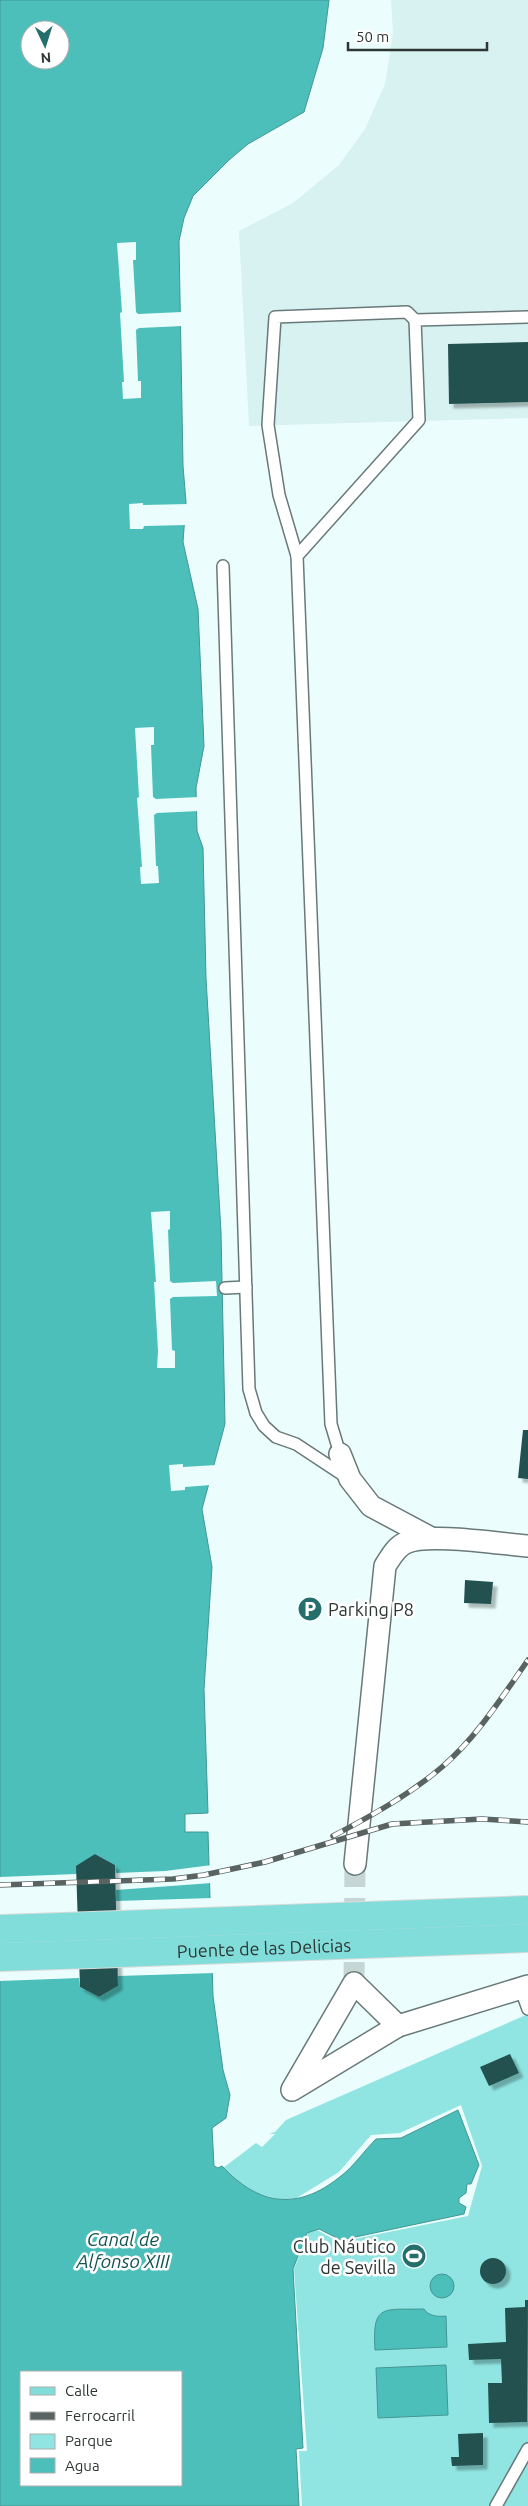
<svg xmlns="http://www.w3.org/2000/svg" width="528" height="2506" viewBox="0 0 528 2506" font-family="Ubuntu,sans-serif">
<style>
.built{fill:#d7f2f1}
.green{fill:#90e5e2}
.water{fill:#4cbfbb;stroke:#439693;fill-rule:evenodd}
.pier{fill:#ebfefd}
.building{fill:#21514f;filter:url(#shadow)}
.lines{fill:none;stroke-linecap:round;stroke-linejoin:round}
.street-tunnel{stroke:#c5d6d5;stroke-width:21;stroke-dasharray:21 11;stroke-linecap:butt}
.lane-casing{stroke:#697979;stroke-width:14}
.street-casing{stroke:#697979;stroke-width:24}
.primary-casing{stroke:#d9dbdb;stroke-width:30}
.lane{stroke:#fff;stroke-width:11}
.street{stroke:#fff;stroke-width:21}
.primary{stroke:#81ddda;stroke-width:28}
.rail-casing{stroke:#586362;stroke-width:5.5}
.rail{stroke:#fff;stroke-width:4;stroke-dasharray:11;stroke-linecap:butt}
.primary-bridge-casing{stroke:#d9dbdb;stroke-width:30;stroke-linecap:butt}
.primary-bridge{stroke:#81ddda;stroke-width:28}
.labels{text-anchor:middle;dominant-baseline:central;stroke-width:5;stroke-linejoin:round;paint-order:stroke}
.poi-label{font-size:18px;fill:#2e3635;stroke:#fff;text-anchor:start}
.street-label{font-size:18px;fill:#2e3635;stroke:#fff}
.water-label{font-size:19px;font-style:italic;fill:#115452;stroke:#fff}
</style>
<defs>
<filter id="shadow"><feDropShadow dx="4.5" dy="4.5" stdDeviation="1" flood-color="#0004"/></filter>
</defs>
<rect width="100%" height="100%" fill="#ebfefd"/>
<polygon class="built" points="391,0 528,0 528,418 249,426 239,231 293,203 339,165 365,129 385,84 393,33"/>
<polygon class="green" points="528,2014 528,2506 302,2506 299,2451 307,2451 294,2269 308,2233 317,2230 339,2242 468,2216 482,2166 461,2105 400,2133 371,2135 339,2172 295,2199 278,2199 256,2193 238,2183 223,2168 256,2143 262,2147 275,2134 269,2134 275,2132 286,2120"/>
<g class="water">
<path d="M0,0H329L323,48L304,112L248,144L229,160L193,196L184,218L179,241L183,466L186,502L183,542L198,609L204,746L196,788L197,831L203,848L206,978L221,1232L225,1424L202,1509L212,1567L204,1689L208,1813L185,1814V1832H208L213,1996L223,2070L230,2095L226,2118L212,2128L214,2166L218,2168L222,2166C258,2205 297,2212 341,2176C354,2166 364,2151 376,2139L401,2138L458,2110L479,2165L471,2184H467L466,2193L459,2198V2203L466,2207L464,2214L341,2240L319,2229L307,2233L293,2269L303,2448L296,2449L299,2506H0ZM30,30H60V60H30ZM21,2372H181V2485H21Z"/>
<circle cx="442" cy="2286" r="12"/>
<path d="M424,2309C428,2316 438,2317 446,2316L447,2347L375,2350C372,2303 383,2310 424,2309Z"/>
<polygon points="446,2365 448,2415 378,2418 376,2368"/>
</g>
<g class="pier">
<polygon points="136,242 136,260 133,260 136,312 138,314 182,312 183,326 139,328 136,330 138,381 141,381 141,398 123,399 122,382 124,382 120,313 122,312 117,243"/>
<polygon points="143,503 143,505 189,504 187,525 144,526 143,529 130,529 129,504"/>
<polygon points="154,727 154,745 151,745 153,797 156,799 199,797 199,811 157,813 154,815 156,866 158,866 159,883 141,884 140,867 142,867 137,798 139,797 135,728"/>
<polygon points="170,1211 170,1229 168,1230 170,1281 173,1283 216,1281 217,1296 173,1297 170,1299 172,1350 175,1351 175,1368 157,1368 158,1351 154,1282 156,1282 151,1212"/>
<polygon points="183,1464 183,1467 217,1465 211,1485 185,1487 185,1490 171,1491 169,1465"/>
<polygon points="95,1854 115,1865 116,1873 165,1871 212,1865 212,1883 116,1890 116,1901 212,1898 215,1973 118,1976 118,1986 99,1997 80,1987 79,1978 0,1981 0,1877 76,1874"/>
</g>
<g class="building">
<polygon points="528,342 528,402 449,404 448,344"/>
<polygon points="523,1430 528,1430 528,1479 518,1478"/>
<polygon points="465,1580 493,1582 491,1604 464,1603"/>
<polygon points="95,1854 115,1865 118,1986 99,1997 80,1987 76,1866"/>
<polygon points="510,2054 519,2073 489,2086 480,2067"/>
<circle cx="493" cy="2271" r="13"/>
<polygon points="525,2300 528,2300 527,2422 489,2423 488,2383 502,2383 501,2359 469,2360 468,2344 506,2342 505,2308 525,2307"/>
<polygon points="483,2433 483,2465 452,2466 451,2457 459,2457 458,2434"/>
</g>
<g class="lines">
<polyline class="street-tunnel" points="354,1983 355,1864"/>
<defs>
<g id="lane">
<polyline points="297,556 279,495 268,425 275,317 407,312 415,320"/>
<polyline points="223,566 249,1389 256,1413 264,1426 276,1437 296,1444 346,1477"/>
<polyline points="225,1288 246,1287"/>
<polyline points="340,1454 331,1424 297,556 419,420 415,320 528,317"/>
<polyline points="520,1987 528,2009"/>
<polyline points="496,2506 528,2449"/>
</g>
<g id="street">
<polyline points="340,1454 350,1479 371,1506 431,1538"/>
<path d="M355,1864L385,1566C391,1557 395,1548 405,1543C427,1532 501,1544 528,1546"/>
<polyline points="293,2088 354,1983 398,2026"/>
<polyline points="292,2090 398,2026 528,1986"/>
</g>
<g id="primary">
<polyline points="0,1929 92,1926"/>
<polyline points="0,1957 92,1954"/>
</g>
</defs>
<use href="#lane" class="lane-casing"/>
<use href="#street" class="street-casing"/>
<use href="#primary" class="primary-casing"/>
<use href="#lane" class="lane"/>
<use href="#street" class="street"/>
<use href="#primary" class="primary"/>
<defs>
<g id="rail">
<path d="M333,1836C371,1816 409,1795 442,1767C477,1737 502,1697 528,1660"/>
<polyline points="0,1885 173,1879 204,1875 265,1862 392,1824 482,1819 528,1822"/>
</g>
</defs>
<use href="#rail" class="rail-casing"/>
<use href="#rail" class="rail"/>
<defs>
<g id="primary-bridge">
<polyline points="92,1926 528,1910"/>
<path id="s1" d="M92,1954L528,1938"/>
</g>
</defs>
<use href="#primary-bridge" class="primary-bridge-casing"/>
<use href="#primary-bridge" class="primary-bridge"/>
</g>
<defs>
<symbol id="parking-disc" viewBox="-11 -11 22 22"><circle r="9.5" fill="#246f6c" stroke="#fff"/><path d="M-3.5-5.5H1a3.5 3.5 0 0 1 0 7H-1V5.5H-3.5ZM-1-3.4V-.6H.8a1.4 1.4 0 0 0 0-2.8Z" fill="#fff"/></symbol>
<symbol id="stadium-disc" viewBox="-11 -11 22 22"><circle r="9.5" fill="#246f6c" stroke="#fff"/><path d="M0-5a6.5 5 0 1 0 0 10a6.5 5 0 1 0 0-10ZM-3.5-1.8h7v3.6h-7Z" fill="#fff"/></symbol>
</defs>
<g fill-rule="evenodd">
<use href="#parking-disc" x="296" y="1595" width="28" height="28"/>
<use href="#stadium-disc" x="400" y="2242" width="28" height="28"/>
</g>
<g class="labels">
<g class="poi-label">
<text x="328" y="1609">Parking P8</text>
<text x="396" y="2246" text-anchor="end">Club Náutico<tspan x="396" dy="21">de Sevilla</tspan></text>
</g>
<g class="street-label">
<text stroke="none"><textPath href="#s1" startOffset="172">Puente de las Delicias</textPath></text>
</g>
<g class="water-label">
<text x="123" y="2239">Canal de<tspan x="123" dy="22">Alfonso XIII</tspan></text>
</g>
</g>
<rect x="20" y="2371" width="162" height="115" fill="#ffffff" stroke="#abafae"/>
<rect x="30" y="2387" width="25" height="8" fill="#81ddda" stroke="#abafae"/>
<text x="65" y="2396" font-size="15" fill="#2e3635">Calle</text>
<rect x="30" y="2412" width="25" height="8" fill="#586362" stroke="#abafae"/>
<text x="65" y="2421" font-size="15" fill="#2e3635">Ferrocarril</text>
<rect x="30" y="2434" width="25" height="15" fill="#90e5e2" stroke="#abafae"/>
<text x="65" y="2446" font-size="15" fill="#2e3635">Parque</text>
<rect x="30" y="2458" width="25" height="15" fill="#4cbfbb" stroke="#abafae"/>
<text x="65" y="2471" font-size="15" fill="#2e3635">Agua</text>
<g transform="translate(45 45) rotate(176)"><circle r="24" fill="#ffffff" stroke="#abafae"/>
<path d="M0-4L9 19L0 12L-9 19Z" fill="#246f6c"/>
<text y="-8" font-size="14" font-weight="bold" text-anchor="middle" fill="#2e3635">N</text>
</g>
<path d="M348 42v8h139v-8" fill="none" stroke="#2e3635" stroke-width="2.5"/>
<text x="356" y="42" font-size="15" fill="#2e3635" stroke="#ffffff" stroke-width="4" paint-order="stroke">50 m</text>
</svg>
